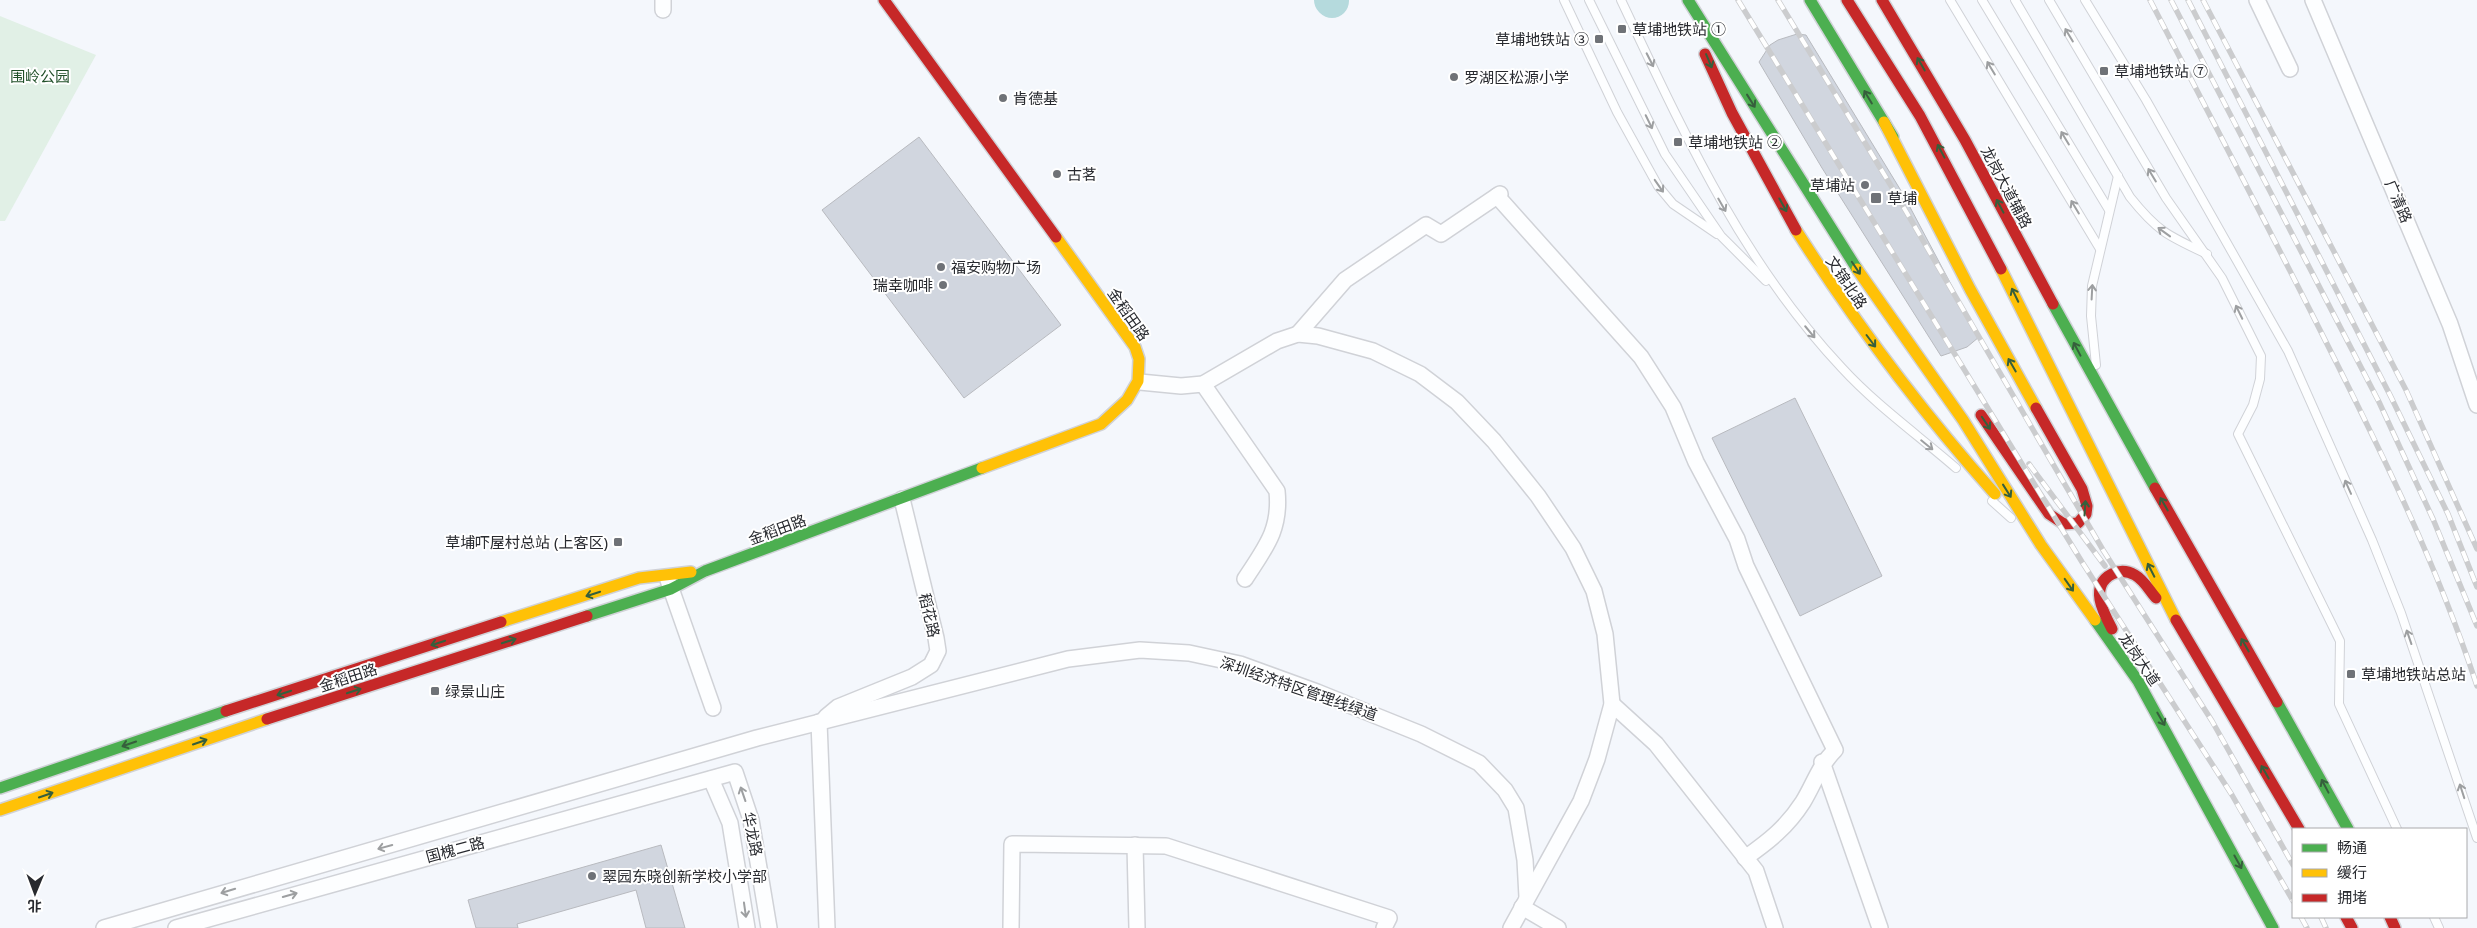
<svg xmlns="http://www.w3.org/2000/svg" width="2477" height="928" viewBox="0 0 2477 928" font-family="'Noto Sans','Noto Sans SC',sans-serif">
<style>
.green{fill:#e1f0e6}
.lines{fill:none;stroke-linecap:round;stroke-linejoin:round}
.river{stroke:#b5dadd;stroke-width:34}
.building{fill:#d1d6df;stroke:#b8babf}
.lane-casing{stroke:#d0d2d7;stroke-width:10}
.street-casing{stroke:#d0d2d7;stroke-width:18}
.fast-casing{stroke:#d0d2d7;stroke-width:14}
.slow-casing{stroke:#d0d2d7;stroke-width:14}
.jam-casing{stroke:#d0d2d7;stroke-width:14}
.lane{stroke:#fdfeff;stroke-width:8}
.street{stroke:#fdfeff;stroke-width:15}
.fast{stroke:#4caf50;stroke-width:11}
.slow{stroke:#ffc107;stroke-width:11}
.jam{stroke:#c62828;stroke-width:11}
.rail-casing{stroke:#cbccce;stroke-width:5.5}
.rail{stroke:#fff;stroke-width:4;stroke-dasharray:11;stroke-linecap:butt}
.oneway{stroke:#9d9fa1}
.oneway2{stroke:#365f3c}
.poi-dot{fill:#6f7277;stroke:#fff;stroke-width:2}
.labels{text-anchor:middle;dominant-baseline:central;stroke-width:4;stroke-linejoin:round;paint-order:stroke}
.poi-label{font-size:15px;fill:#282a2f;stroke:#fff;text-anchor:start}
.park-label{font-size:15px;fill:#215029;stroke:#fff}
.street-label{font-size:15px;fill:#282a2f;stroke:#fff}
</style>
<rect width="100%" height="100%" fill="#f4f7fc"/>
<polygon class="green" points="0,16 96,55 5,221 0,221"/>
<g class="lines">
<polyline class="river" points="1331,0 1332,1"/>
</g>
<g class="building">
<polygon points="1797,34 1806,35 1903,194 1979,337 1967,347 1941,356 1822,168 1759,62 1770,45 1778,40"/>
<polygon points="919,137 1061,325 964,398 822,210"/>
<polygon points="1795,398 1882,576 1800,616 1712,438"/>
<polygon points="661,845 685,928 646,928 636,890 517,924 518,928 476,928 468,900"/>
</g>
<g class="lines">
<defs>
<g id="lane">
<polyline points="1564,0 1617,112 1658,186 1673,204 1717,234"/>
<polyline points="1589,0 1665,154 1721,236 1766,281"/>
<path d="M1621,0C1683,131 1742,262 1842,368C1876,405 1918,435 1956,468"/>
<polyline points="1950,0 2100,249"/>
<polyline points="1982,0 2109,210"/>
<path d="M2015,0L2130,197C2157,231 2168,236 2207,254"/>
<polyline points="2049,0 2166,198 2222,278 2261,356 2260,379 2253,405 2238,434 2340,641 2339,704 2397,829"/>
<polyline points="2085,0 2146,100 2288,351 2372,540 2401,613 2477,838"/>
<polyline points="2096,365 2091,316 2092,286 2118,176"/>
<polyline points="1992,501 2011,518"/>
<polyline points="2434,917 2439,928"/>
</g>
<g id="street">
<polyline points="663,0 663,10"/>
<polyline points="2257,0 2290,69"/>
<polyline points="2313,0 2450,324 2477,405"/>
<path d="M1497,196L1641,357L1673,407L1696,462L1737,539L1746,566L1835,750C1819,766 1814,784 1803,802C1787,827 1769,841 1745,858"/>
<polyline points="1298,334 1345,280 1426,225 1441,234 1500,194"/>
<polyline points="1140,382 1181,386 1203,384 1277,341 1298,334 1318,336 1373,351 1420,374 1457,402 1494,441 1538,496 1573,548 1594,591 1605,634 1612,704 1597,759 1581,801 1511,928"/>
<path d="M1203,384L1277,491C1281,530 1265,548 1245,579"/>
<polyline points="668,580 713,708"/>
<polyline points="1612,704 1656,744 1756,871 1775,928"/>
<polyline points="826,717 838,707 912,677 931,665 938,651 936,638 902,499"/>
<polyline points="819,722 827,928"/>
<polyline points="1822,762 1880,928"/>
<polyline points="711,779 730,823 747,928"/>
<polyline points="1135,845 1137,928"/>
<polyline points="1522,907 1558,928"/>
<polyline points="104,928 757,738 1068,659 1140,650 1189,653 1240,664 1317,692 1421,734 1479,763 1505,790 1516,808 1525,860 1527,897"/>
<polyline points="176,928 735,772 751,820 769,928"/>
<polyline points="1011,928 1012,844 1166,846 1389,918 1384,928"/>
</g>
<g id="fast">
<polyline points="1688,0 1857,269"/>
<polyline points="1810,0 1893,137"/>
<polyline points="2053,304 2155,488"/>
<polyline points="587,616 671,589 705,571 982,468"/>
<polyline points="2095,620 2138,681 2273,928"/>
<polyline points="2277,702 2348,829"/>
<polyline points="0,788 226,711"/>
</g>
<g id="slow">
<polyline points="1884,122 1970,289 2036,408"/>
<path d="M1796,230C1856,324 1921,411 1995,494"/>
<polyline points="1857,269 1963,420 2041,545 2095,620"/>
<polyline points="2001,269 2176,620"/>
<polyline points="982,468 1101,424 1127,400 1138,381 1139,359 1135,347 1056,237"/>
<polyline points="501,622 639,578 691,572"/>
<polyline points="0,810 267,719"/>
</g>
<g id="jam">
<polyline points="884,0 1056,237"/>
<polyline points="1847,0 1920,116 2001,269"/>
<polyline points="1882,0 1965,140 2053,304"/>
<polyline points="1705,54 1732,113 1796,230"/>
<polyline points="1981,415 2049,514 2064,524 2078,523 2086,514 2087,506 2082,489 2036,408"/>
<polyline points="2155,488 2277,702"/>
<polyline points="2176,620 2299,829"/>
<path d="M2112,629C2103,612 2089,586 2112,574C2120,570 2128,571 2135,575C2144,580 2149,590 2156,598"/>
<polyline points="226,711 501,622"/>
<polyline points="267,719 587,616"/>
<polyline points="2346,917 2352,928"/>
<polyline points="2390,917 2395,928"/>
</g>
</defs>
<use href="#lane" class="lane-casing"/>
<use href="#street" class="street-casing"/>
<use href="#fast" class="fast-casing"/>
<use href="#slow" class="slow-casing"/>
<use href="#jam" class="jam-casing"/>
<use href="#lane" class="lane"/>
<use href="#street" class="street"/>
<use href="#fast" class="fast"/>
<use href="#slow" class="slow"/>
<use href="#jam" class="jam"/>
<defs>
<g id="rail">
<polyline points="1738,0 2082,562 2232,795 2293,901"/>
<polyline points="1778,0 1893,189 2103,550 2212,721 2293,865"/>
<path d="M2150,0C2206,108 2263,217 2318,326C2377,443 2436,561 2477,686"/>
<polyline points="2171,0 2379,402 2433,519 2477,626"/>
<polyline points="2188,0 2390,395 2448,514 2477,587"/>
<polyline points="2203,0 2406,390 2477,549"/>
<polyline points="2029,464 2105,566"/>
<polyline points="2301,917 2307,928"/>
<polyline points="2321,917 2326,928"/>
</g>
</defs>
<use href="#rail" class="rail-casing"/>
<use href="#rail" class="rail"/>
</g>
<defs><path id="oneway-shaft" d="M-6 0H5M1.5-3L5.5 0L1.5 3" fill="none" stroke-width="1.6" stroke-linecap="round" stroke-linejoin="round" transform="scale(1.25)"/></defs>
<g class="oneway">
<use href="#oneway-shaft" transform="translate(2069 35) rotate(-121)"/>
<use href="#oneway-shaft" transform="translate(1650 60) rotate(63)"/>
<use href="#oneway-shaft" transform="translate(1991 68) rotate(-121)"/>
<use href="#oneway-shaft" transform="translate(1649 122) rotate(64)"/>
<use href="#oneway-shaft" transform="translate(2065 138) rotate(-121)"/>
<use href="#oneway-shaft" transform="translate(2152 175) rotate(-121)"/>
<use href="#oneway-shaft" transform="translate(1659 186) rotate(55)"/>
<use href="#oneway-shaft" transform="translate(1722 205) rotate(60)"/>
<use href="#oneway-shaft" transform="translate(2075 207) rotate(-121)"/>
<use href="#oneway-shaft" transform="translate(2164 232) rotate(-144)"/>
<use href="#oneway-shaft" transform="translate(2092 292) rotate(-87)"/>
<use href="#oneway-shaft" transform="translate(2239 312) rotate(-116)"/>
<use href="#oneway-shaft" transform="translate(1810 332) rotate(50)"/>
<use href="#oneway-shaft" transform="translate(1927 445) rotate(39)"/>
<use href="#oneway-shaft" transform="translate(2348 487) rotate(-114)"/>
<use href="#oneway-shaft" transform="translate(2409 637) rotate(-109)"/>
<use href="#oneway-shaft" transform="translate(2462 791) rotate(-108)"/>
<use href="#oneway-shaft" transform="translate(743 794) rotate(-109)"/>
<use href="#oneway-shaft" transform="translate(385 847) rotate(165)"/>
<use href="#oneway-shaft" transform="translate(228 891) rotate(163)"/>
<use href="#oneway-shaft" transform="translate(290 895) rotate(-16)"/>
<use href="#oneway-shaft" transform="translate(745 910) rotate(82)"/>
</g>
<g class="oneway2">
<use href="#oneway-shaft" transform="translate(1709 61) rotate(67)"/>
<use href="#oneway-shaft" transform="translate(1921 64) rotate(-120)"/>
<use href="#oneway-shaft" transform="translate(1868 97) rotate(-121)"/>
<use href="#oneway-shaft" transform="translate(1751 101) rotate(58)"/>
<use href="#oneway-shaft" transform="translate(1941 151) rotate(-118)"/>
<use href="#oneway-shaft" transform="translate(1783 205) rotate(61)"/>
<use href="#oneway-shaft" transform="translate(2000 206) rotate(-118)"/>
<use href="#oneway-shaft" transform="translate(1856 268) rotate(56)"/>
<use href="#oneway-shaft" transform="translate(2015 295) rotate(-116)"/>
<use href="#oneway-shaft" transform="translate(1871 341) rotate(53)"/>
<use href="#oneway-shaft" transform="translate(2077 349) rotate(-118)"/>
<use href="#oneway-shaft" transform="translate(2012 365) rotate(-120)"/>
<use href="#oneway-shaft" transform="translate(1986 423) rotate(56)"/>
<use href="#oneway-shaft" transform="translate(2007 491) rotate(58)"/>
<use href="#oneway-shaft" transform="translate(2164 504) rotate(-120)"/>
<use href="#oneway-shaft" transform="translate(2085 508) rotate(-86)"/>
<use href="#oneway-shaft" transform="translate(2151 570) rotate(-117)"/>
<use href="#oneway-shaft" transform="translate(2069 585) rotate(55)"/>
<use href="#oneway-shaft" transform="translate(593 594) rotate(162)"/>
<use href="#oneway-shaft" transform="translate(509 641) rotate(-18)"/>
<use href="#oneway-shaft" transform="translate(438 643) rotate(162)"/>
<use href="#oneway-shaft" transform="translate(2245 645) rotate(-120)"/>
<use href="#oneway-shaft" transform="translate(354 691) rotate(-18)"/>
<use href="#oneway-shaft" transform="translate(284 693) rotate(162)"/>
<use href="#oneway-shaft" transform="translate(2161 719) rotate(60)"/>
<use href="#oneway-shaft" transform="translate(200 742) rotate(-19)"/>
<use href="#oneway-shaft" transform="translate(129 744) rotate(161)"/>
<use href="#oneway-shaft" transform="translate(2265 772) rotate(-120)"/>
<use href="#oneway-shaft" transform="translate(2325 786) rotate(-118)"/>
<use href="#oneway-shaft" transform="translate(46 795) rotate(-19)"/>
<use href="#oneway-shaft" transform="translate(2238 862) rotate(61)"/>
</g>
<g class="poi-dot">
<rect x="1617" y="24" width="10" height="10" rx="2.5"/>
<rect x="1594" y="34" width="10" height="10" rx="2.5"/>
<rect x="2099" y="66" width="10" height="10" rx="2.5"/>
<circle cx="1454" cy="77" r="5"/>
<circle cx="1003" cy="98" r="5"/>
<rect x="1673" y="137" width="10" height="10" rx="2.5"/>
<circle cx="1057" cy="174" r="5"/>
<circle cx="1865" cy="185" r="5"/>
<rect x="1870" y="192" width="12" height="12" rx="2.5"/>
<circle cx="941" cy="267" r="5"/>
<circle cx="943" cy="285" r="5"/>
<rect x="613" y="537" width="10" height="10" rx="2.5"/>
<rect x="2346" y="669" width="10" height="10" rx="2.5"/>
<rect x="430" y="686" width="10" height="10" rx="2.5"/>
<circle cx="592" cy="876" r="5"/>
</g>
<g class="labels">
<g class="poi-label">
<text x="1632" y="29">草埔地铁站 ①</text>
<text x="1589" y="39" text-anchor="end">草埔地铁站 ③</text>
<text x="2114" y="71">草埔地铁站 ⑦</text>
<text x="1464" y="77">罗湖区松源小学</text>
<text x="1013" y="98">肯德基</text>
<text x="1688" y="142">草埔地铁站 ②</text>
<text x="1067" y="174">古茗</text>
<text x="1855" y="185" text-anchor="end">草埔站</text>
<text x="1887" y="198">草埔</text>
<text x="951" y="267">福安购物广场</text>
<text x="933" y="285" text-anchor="end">瑞幸咖啡</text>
<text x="608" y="542" text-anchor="end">草埔吓屋村总站 (上客区)</text>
<text x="2361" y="674">草埔地铁站总站</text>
<text x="445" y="691">绿景山庄</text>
<text x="602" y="876">翠园东晓创新学校小学部</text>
</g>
<g class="park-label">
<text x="40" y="76">围岭公园</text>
</g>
<g class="street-label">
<text transform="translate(2007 187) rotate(62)">龙岗大道辅路</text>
<text transform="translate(2399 201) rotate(67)">广清路</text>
<text transform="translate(1847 282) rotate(56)">文锦北路</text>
<text transform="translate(1129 314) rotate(55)">金稻田路</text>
<text transform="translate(777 529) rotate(-20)">金稻田路</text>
<text transform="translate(930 615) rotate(77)">稻花路</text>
<text transform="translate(2140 659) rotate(56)">龙岗大道</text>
<text transform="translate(348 677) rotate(-18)">金稻田路</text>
<text transform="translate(1299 688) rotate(19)">深圳经济特区管理线绿道</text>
<text transform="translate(753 834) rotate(78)">华龙路</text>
<text transform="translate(455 849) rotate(-15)">国槐二路</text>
</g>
</g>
<rect x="2292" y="828" width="175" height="90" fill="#ffffff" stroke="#a9aaac"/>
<rect x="2302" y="844" width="25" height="8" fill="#4caf50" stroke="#a9aaac"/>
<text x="2337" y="853" font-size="15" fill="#282a2f">畅通</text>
<rect x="2302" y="869" width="25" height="8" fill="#ffc107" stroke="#a9aaac"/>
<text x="2337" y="878" font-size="15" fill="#282a2f">缓行</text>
<rect x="2302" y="894" width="25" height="8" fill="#c62828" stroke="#a9aaac"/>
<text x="2337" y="903" font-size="15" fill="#282a2f">拥堵</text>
<g transform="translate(35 893) rotate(181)" stroke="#ffffff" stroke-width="4" paint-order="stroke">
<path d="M0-4L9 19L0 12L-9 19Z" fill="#282a2f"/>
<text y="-8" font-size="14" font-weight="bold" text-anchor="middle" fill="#282a2f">北</text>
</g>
</svg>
